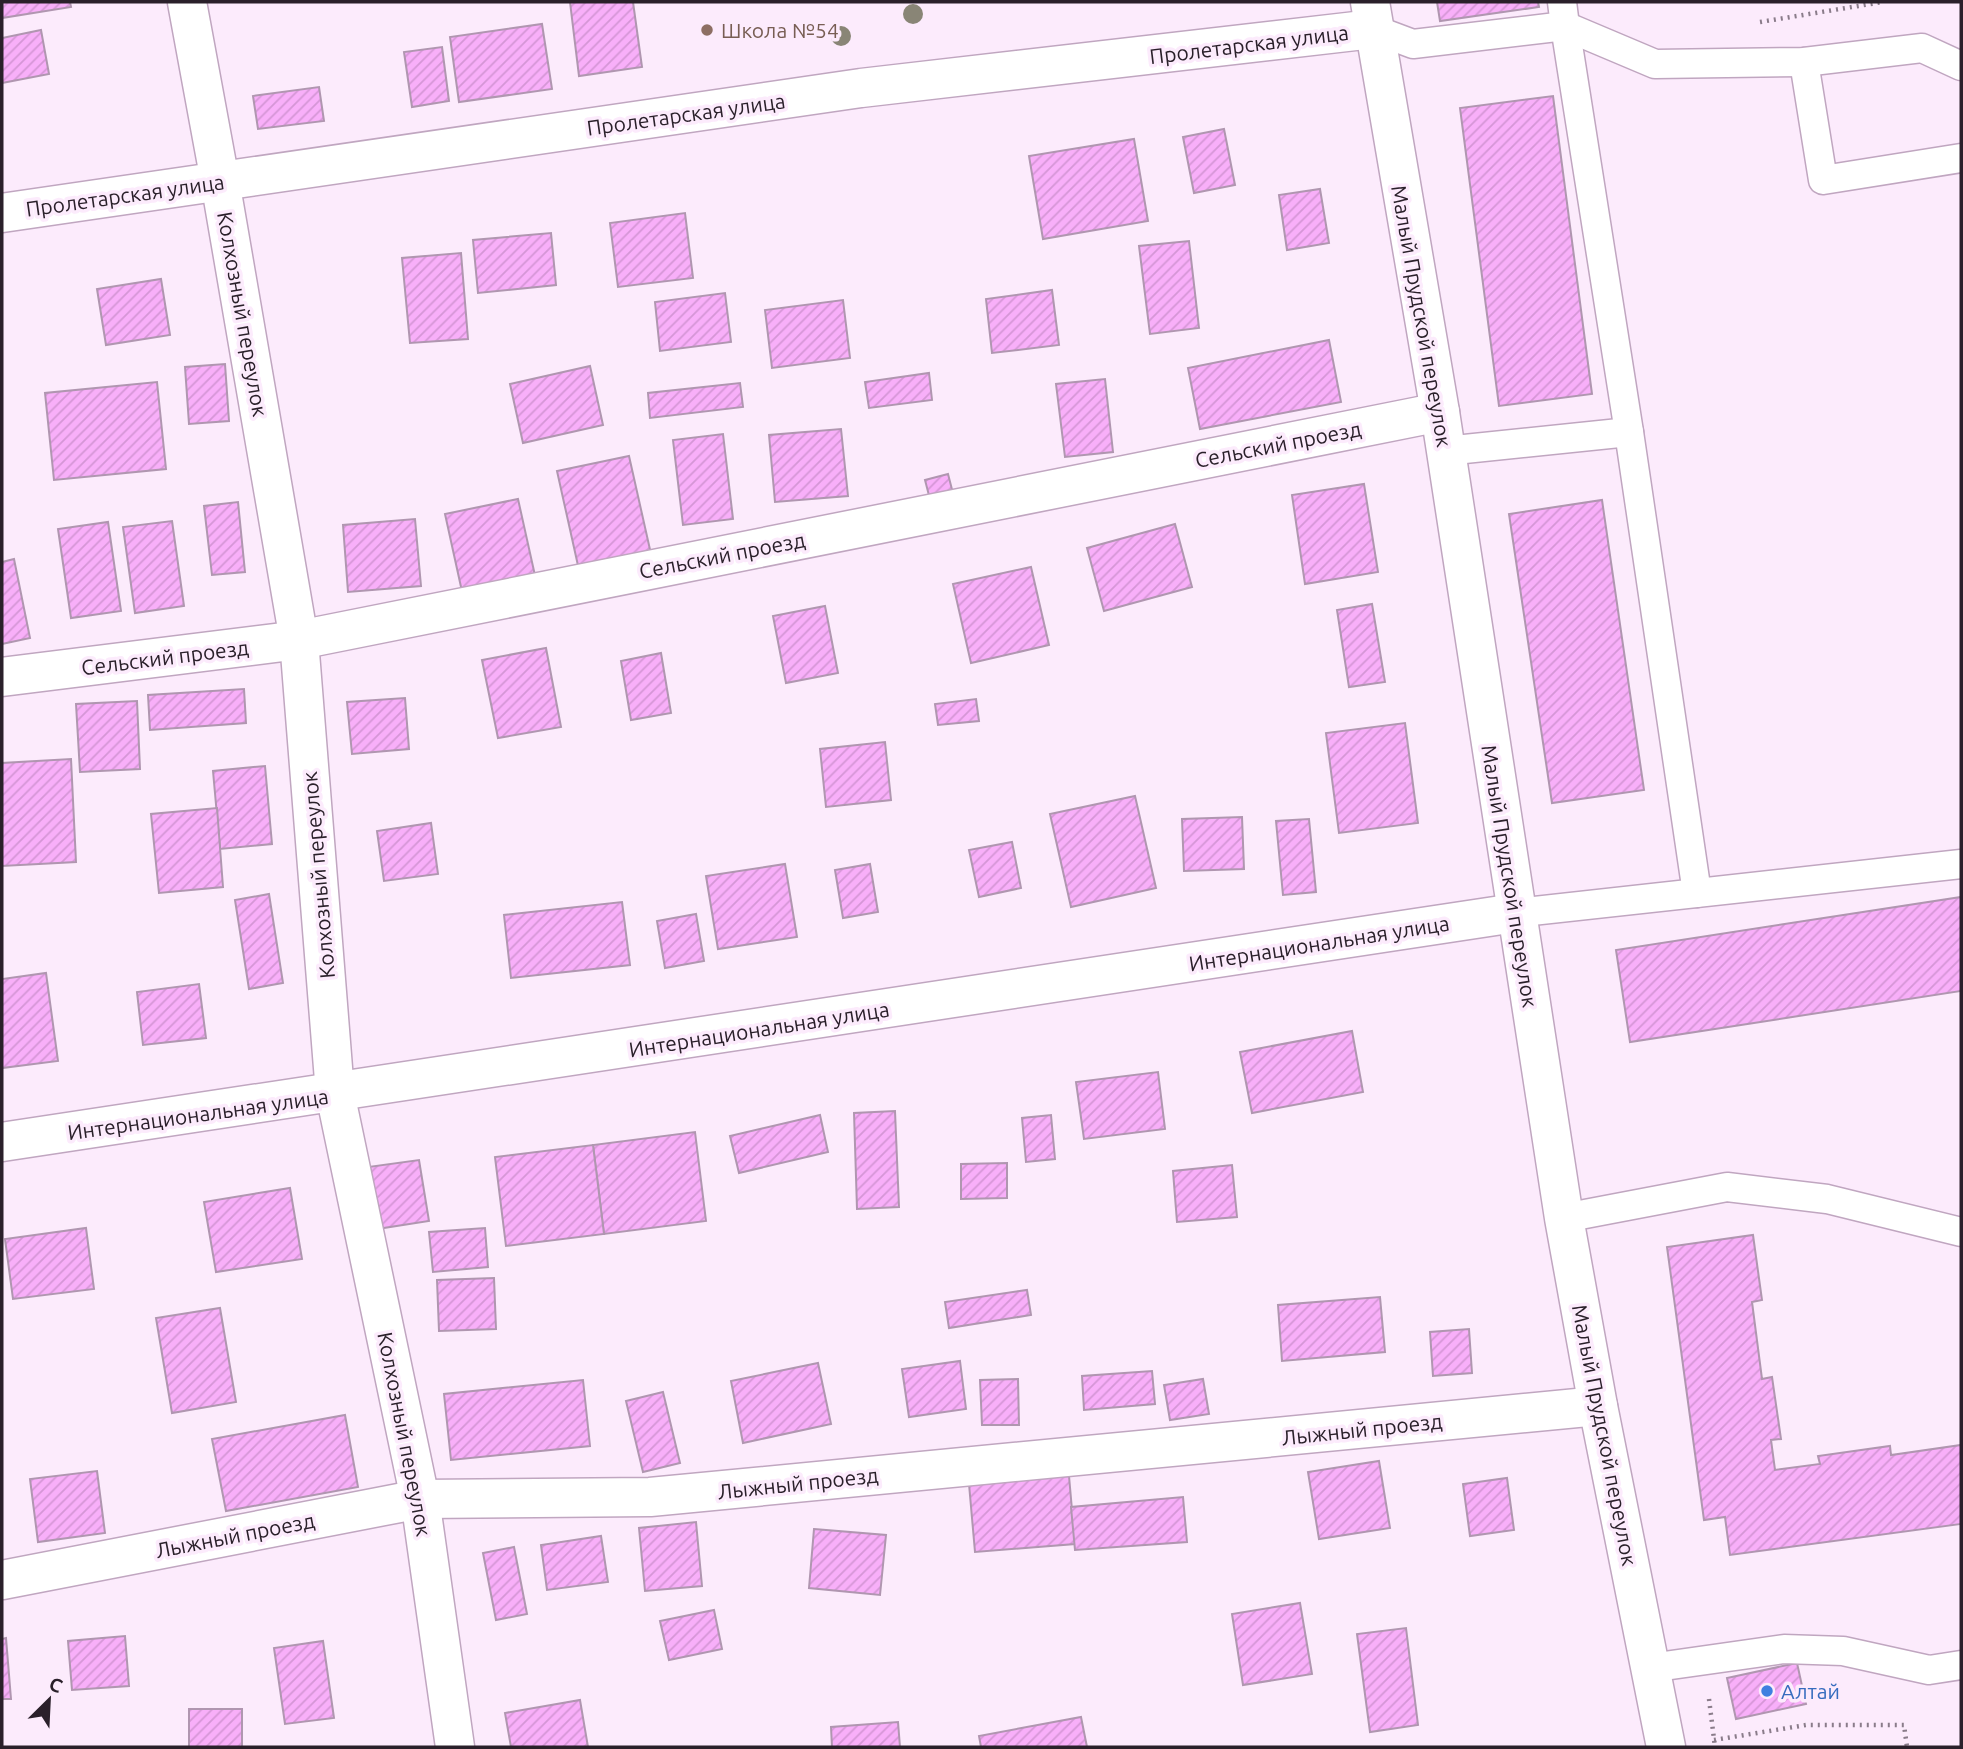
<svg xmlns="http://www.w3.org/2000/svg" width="1963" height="1749" viewBox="0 0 1963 1749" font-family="Ubuntu,sans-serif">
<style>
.building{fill:url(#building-hatch);stroke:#b096b0;stroke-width:2}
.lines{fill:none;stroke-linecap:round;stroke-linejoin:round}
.lane-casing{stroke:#c0a6c0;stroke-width:31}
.street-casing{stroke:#c0a6c0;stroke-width:41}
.secondary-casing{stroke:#c0a6c0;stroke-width:41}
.path{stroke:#8a7c8a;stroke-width:4.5;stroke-dasharray:2 5;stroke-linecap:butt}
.lane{stroke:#fff;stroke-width:28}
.street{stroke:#fff;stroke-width:38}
.secondary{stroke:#fff;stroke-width:38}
.tram{stroke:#968896;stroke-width:2}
.tree{fill:#898576}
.education-dot{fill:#8d6e63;stroke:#fcebfc;stroke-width:2.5}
.shop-dot{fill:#3f7fe0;stroke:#fcebfc;stroke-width:2.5}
.labels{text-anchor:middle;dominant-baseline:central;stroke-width:7;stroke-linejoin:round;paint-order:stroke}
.education-label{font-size:21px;fill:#785e54;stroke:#fcebfc;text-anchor:start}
.street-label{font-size:21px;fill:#2a202a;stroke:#fcebfc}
.shop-label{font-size:21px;fill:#366cbe;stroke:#fcebfc;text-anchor:start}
</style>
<defs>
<pattern id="building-hatch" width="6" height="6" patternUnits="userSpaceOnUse" patternTransform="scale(1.75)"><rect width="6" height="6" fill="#f8aff9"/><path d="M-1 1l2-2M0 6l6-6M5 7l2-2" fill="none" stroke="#d596d6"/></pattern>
</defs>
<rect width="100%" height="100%" fill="#fcebfc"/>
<g class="building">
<polygon points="2,2 70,2 71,7 2,18"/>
<polygon points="570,2 633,2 642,67 579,76"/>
<polygon points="1437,2 1538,2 1539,7 1440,21"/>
<polygon points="542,24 552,89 459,102 450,37"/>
<polygon points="41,30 49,74 2,83 2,38"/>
<polygon points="442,47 449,101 412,107 404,52"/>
<polygon points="319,87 324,121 258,129 253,96"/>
<polygon points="1553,96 1592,394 1499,406 1460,108"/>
<polygon points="1224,129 1235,185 1194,193 1183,137"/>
<polygon points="1134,139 1148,221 1043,239 1029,156"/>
<polygon points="1320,189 1329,243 1287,250 1279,195"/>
<polygon points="685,213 693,278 618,287 610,223"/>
<polygon points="551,233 556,285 478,293 473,240"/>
<polygon points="1189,241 1199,328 1150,334 1139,246"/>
<polygon points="461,253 468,339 410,343 402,258"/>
<polygon points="161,279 170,335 106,345 97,289"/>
<polygon points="1052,290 1059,345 992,353 986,299"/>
<polygon points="725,293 731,342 660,351 655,302"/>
<polygon points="843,300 850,358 772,368 765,310"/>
<polygon points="1329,340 1341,402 1200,429 1188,368"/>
<polygon points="225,364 229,421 189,424 185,367"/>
<polygon points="590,366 603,425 523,443 510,384"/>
<polygon points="929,373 932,400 869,408 865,382"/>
<polygon points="1105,379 1113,452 1065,457 1056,384"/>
<polygon points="157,382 166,469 54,480 45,393"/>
<polygon points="740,383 743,407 650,418 648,393"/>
<polygon points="841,429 848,496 775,502 769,435"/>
<polygon points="723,434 733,519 683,525 673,440"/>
<polygon points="629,456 651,554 579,570 557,471"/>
<polygon points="948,474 956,505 933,511 925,480"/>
<polygon points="1364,484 1378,572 1305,584 1292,495"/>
<polygon points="518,499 536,580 463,596 445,514"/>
<polygon points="1602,500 1644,790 1552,803 1509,514"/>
<polygon points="238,502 245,572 212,575 204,506"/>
<polygon points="415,519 421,586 348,592 343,525"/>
<polygon points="172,521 184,606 135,613 123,527"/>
<polygon points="108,522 121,611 71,618 58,529"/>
<polygon points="1175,524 1192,587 1104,611 1087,548"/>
<polygon points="14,559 30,638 2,644 2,562"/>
<polygon points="1031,567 1049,645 971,663 953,584"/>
<polygon points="1372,604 1385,682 1349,687 1337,610"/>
<polygon points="825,606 838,673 786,683 773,616"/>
<polygon points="546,648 561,727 498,738 482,660"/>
<polygon points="661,653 671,713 631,720 621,661"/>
<polygon points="244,689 246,723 150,730 148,695"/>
<polygon points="405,698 409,749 352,754 347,702"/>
<polygon points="976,699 979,721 938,725 935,704"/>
<polygon points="137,701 140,769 80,772 76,704"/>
<polygon points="1405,723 1418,823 1339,833 1326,733"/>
<polygon points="885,742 891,800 826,807 820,749"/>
<polygon points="71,759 76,862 2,866 2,763"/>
<polygon points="265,766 272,844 220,849 213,771"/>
<polygon points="1135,796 1156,888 1071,907 1050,814"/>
<polygon points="217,808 223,887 159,893 151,814"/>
<polygon points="1242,817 1244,869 1184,871 1182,819"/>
<polygon points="1309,819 1316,892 1283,895 1276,821"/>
<polygon points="431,823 438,874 384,881 377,831"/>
<polygon points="1012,842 1021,888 979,897 969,850"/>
<polygon points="785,864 797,937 718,949 706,876"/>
<polygon points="870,864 878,912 843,918 835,870"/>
<polygon points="269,894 283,983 249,989 235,900"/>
<polygon points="1961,897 1961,991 1630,1042 1616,950"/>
<polygon points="622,902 630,965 511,978 504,915"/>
<polygon points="696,914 704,961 665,968 657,921"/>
<polygon points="46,973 58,1061 2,1068 2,979"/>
<polygon points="199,984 206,1038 143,1045 137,992"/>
<polygon points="1352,1031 1363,1092 1252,1113 1240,1052"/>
<polygon points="1158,1072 1165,1129 1084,1139 1076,1082"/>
<polygon points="895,1111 899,1207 857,1209 854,1113"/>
<polygon points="820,1115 828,1152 739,1173 730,1136"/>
<polygon points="1051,1115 1055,1159 1026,1162 1022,1118"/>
<polygon points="695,1132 706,1221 604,1234 593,1145"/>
<polygon points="593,1145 604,1234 506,1246 495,1157"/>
<polygon points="419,1160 429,1221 377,1229 368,1167"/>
<polygon points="1007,1163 1007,1198 961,1199 961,1164"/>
<polygon points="1232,1165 1237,1217 1177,1222 1173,1171"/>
<polygon points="290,1188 302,1259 216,1272 204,1202"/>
<polygon points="86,1228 94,1289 13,1299 5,1239"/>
<polygon points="485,1228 488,1267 433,1272 429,1232"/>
<polygon points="1753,1235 1762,1300 1752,1302 1762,1379 1772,1377 1781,1439 1771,1440 1775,1470 1820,1464 1818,1456 1890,1446 1891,1455 1961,1445 1961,1524 1730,1555 1725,1517 1704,1520 1667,1247"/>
<polygon points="494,1278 496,1329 439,1331 437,1280"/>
<polygon points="1027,1290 1031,1315 949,1328 945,1302"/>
<polygon points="1380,1297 1385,1352 1282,1361 1278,1305"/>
<polygon points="220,1308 236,1402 172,1413 156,1318"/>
<polygon points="1469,1329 1472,1373 1433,1376 1430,1332"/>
<polygon points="960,1361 966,1409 909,1417 902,1369"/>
<polygon points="818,1363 831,1424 743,1443 731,1381"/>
<polygon points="1152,1371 1155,1404 1084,1410 1082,1376"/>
<polygon points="1018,1379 1019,1425 982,1425 980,1380"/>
<polygon points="1203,1379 1209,1414 1170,1420 1164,1385"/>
<polygon points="583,1380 590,1446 451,1460 444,1394"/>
<polygon points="663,1392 680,1463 643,1472 626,1401"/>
<polygon points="345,1415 358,1487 226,1511 212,1439"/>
<polygon points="1379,1461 1390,1528 1319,1539 1308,1472"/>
<polygon points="97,1471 105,1533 38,1542 30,1479"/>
<polygon points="1069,1476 1075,1544 975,1552 969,1484"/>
<polygon points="1507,1478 1514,1530 1470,1536 1463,1484"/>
<polygon points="1183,1497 1187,1542 1075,1550 1071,1507"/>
<polygon points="696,1522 702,1586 645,1591 639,1528"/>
<polygon points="814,1529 886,1535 880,1595 809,1588"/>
<polygon points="601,1536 608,1582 547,1590 541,1545"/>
<polygon points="514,1547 527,1614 496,1620 483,1553"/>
<polygon points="1300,1603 1312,1674 1243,1685 1232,1614"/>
<polygon points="714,1610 722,1649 669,1660 660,1621"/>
<polygon points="1406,1628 1418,1725 1370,1732 1357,1634"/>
<polygon points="125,1636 129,1686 72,1690 68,1641"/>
<polygon points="6,1638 11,1699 2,1699 2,1639"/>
<polygon points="323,1641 334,1718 285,1724 274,1648"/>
<polygon points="1797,1663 1806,1704 1736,1719 1727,1678"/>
<polygon points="580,1700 588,1747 511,1747 505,1713"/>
<rect x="189" y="1709" width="53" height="38"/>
<polygon points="1081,1717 1087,1747 981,1747 979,1736"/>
<polygon points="898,1722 900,1747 832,1747 831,1727"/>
</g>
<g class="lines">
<defs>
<g id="lane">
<polyline points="1565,26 1629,432 1697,893"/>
<polyline points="1565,26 1655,64 1804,62 1922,48 1961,66"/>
<polyline points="1373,29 1413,44 1565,26 1562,2"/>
<polyline points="1804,62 1823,180 1961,158"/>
<polyline points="1445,451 1629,432"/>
<polyline points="1515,913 1961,864"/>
<polyline points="1564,1218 1727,1187 1827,1199 1961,1232"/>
<polyline points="1650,1668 1784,1649 1843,1651 1929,1670 1961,1665"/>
</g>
<g id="street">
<polyline points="187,2 220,181 299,640 335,1093 420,1499 455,1747"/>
<polyline points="2,213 861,88 1373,29"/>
<polyline points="2,677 299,640 1440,412"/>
<polyline points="2,1142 1515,913"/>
<polyline points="2,1580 420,1499 650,1497 1598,1406"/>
</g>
<polyline id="secondary" points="1370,2 1440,412 1564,1218 1598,1406 1666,1747"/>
</defs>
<use href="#lane" class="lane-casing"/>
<use href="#street" class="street-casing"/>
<use href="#secondary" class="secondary-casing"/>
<g class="path">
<polyline points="1760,22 1883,2"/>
<polyline points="1709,1699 1715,1747"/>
<polyline points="1714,1740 1806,1725 1904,1725 1907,1747"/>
</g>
<use href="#lane" class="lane"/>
<use href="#street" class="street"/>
<use href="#secondary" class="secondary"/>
<polyline class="tram" points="1959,1747 1961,1747"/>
</g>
<g class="tree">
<circle cx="913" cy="14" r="10"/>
<circle cx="841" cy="36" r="10"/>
</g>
<circle class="education-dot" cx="707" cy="30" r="7"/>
<circle class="shop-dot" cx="1767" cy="1691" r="7"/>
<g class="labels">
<g class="education-label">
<text x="721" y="30">Школа №54</text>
</g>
<g class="street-label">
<text transform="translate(1249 44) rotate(-7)">Пролетарская улица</text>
<text transform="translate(686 114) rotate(-8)">Пролетарская улица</text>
<text transform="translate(125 195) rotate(-8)">Пролетарская улица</text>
<text transform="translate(243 314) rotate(80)">Колхозный переулок</text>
<text transform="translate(1422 316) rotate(80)">Малый Прудской переулок</text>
<text transform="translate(1278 444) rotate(-11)">Сельский проезд</text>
<text transform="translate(722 555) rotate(-11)">Сельский проезд</text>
<text transform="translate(165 657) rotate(-7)">Сельский проезд</text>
<text transform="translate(318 875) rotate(-95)">Колхозный переулок</text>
<text transform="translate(1510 876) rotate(81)">Малый Прудской переулок</text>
<text transform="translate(1319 943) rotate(-9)">Интернациональная улица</text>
<text transform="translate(759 1029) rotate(-9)">Интернациональная улица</text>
<text transform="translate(198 1114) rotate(-8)">Интернациональная улица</text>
<text transform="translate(1362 1429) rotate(-6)">Лыжный проезд</text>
<text transform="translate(405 1434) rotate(79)">Колхозный переулок</text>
<text transform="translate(1605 1435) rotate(79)">Малый Прудской переулок</text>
<text transform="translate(798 1483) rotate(-6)">Лыжный проезд</text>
<text transform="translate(235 1535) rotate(-11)">Лыжный проезд</text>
</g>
<g class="shop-label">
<text x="1781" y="1691">Алтай</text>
</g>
</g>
<rect width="1963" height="1749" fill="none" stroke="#2a202a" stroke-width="7"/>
<g transform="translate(49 1700) rotate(24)" stroke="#fcebfc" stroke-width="5" paint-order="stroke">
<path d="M0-5L12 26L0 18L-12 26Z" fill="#2a202a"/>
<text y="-10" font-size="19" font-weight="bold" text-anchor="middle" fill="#2a202a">С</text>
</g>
</svg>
